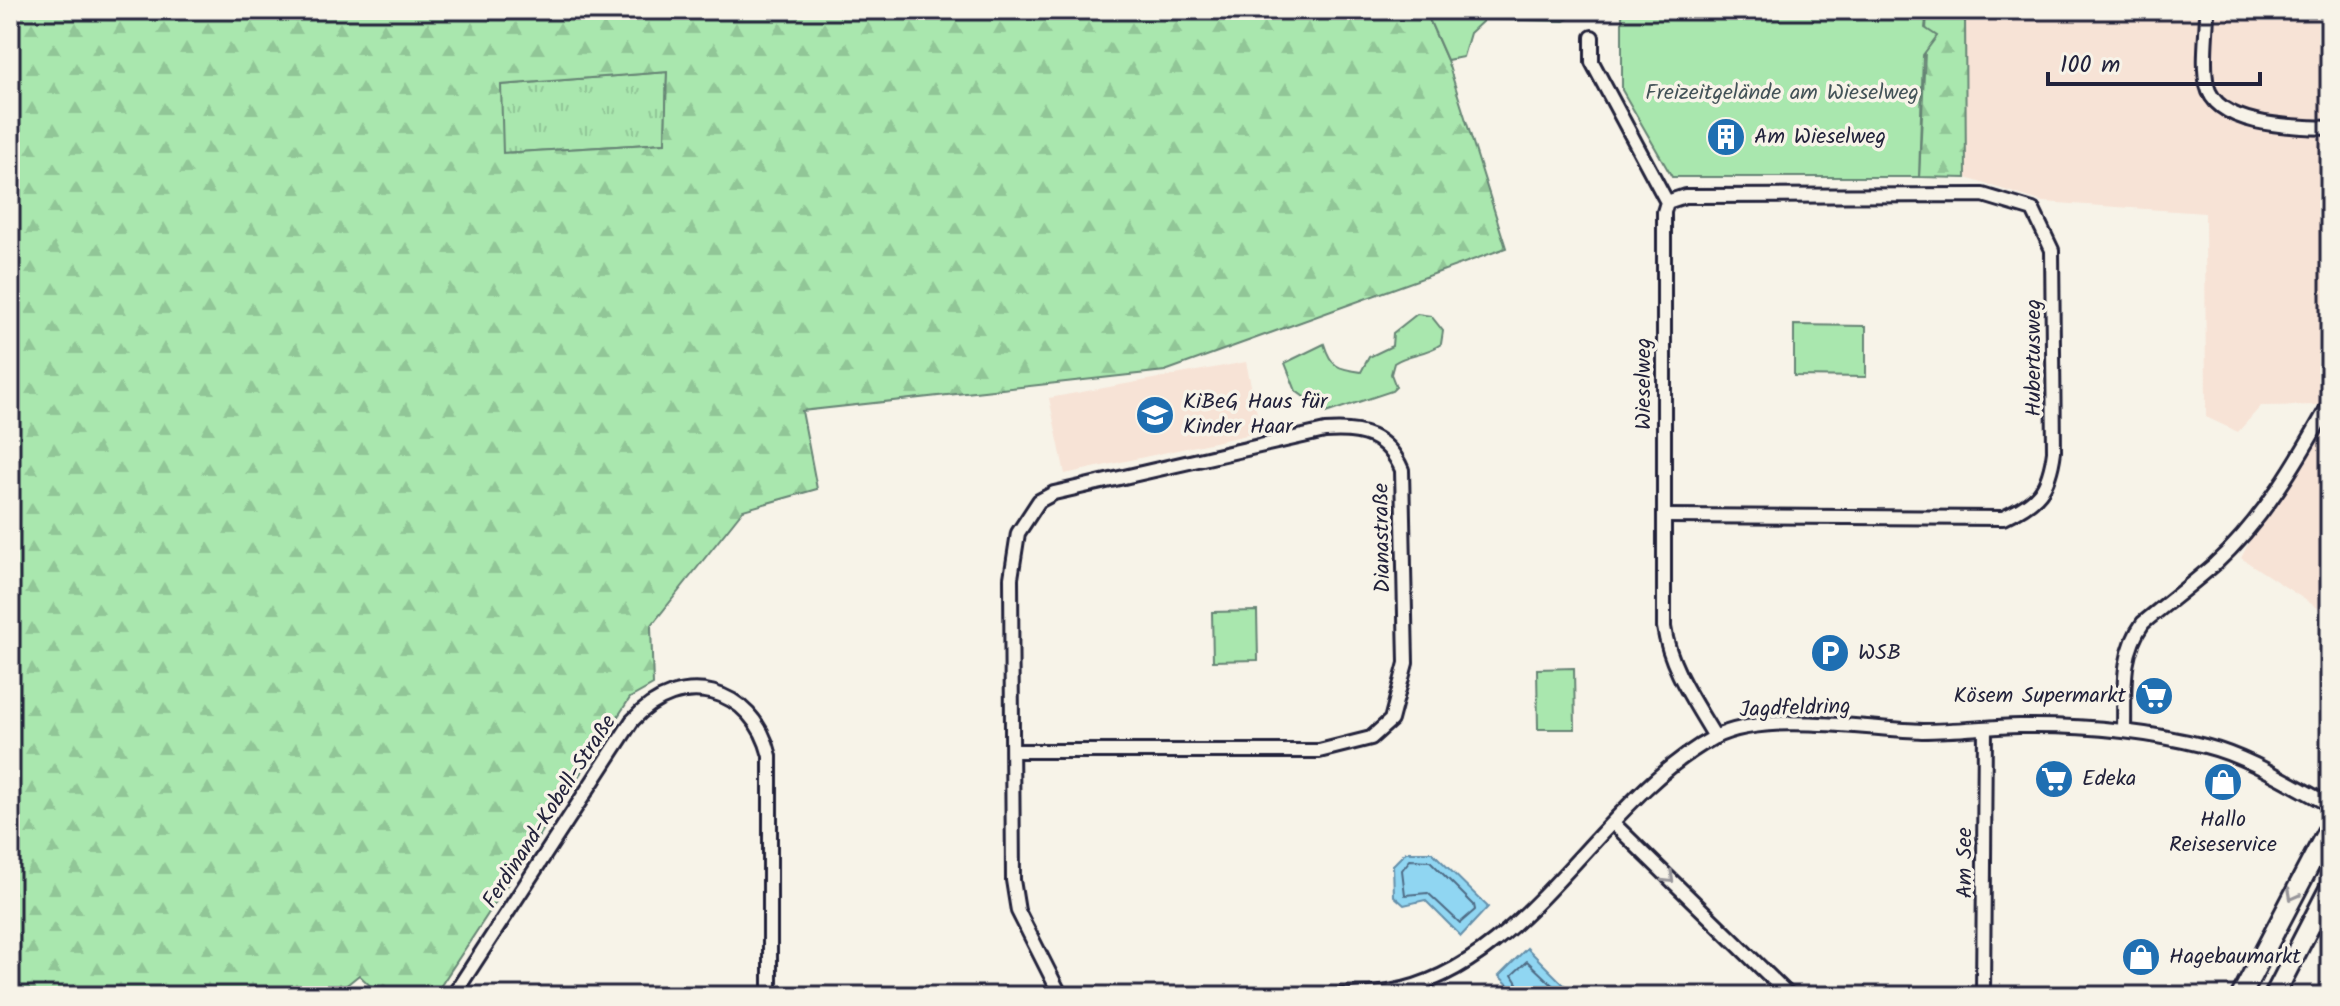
<svg xmlns="http://www.w3.org/2000/svg" width="2340" height="1006" viewBox="0 0 2340 1006" font-family="Kalam,sans-serif">
<style>
.built{fill:#f7e3d6}
.grass{fill:url(#grass-tufts);stroke:#668474;stroke-width:2}
.forest{fill:url(#forest-firs);stroke:#668474;stroke-width:2;fill-rule:evenodd}
.green{fill:#a9e7ae;stroke:#668474;stroke-width:2}
.water{fill:#90d6f2;stroke:#648ea9;stroke-width:2}
.lines{fill:none;stroke-linecap:round;stroke-linejoin:round}
.shore{stroke:#4e6a84;stroke-width:2}
.minor-casing{stroke:#22223b;stroke-width:18}
.primary-casing{stroke:#22223b;stroke-width:24}
.minor{stroke:#f7f3e8;stroke-width:12}
.primary{stroke:#f7f3e8;stroke-width:18}
.oneway{stroke:#97959a}
.labels{text-anchor:middle;dominant-baseline:central;stroke-width:7;stroke-linejoin:round;paint-order:stroke}
.park-label{font-size:22px;fill:#445358;stroke:#f7f3e8}
.poi-label{font-size:22px;fill:#22223b;stroke:#f7f3e8;text-anchor:start}
.street-label{font-size:22px;fill:#22223b;stroke:#f7f3e8}
</style>
<defs>
<pattern id="grass-tufts" width="24" height="20" patternUnits="userSpaceOnUse" patternTransform="scale(2)"><rect width="24" height="20" fill="#a9e7ae"/><path d="M3 7l-1-3M5 7V3M7 7l1-3M15 17l-1-3M17 17v-4M19 17l1-3" fill="none" stroke="#91c697"/></pattern>
<pattern id="forest-firs" width="22" height="20" patternUnits="userSpaceOnUse" patternTransform="scale(2)"><rect width="22" height="20" fill="#a9e7ae"/><path d="M5 1l3.5 6h-7zM16 11l3.5 6h-7z" fill="#91c697"/></pattern>
</defs>
<rect width="100%" height="100%" fill="#f7f3e8"/>
<filter id="ink" filterUnits="userSpaceOnUse"><feTurbulence type="fractalNoise" baseFrequency=".0125" numOctaves="2"/><feDisplacementMap in="SourceGraphic" scale="16" xChannelSelector="R" yChannelSelector="G"/><feConvolveMatrix kernelMatrix="1 2 1 2 8 2 1 2 1" color-interpolation-filters="sRGB"/></filter>
<g filter="url(#ink)">
<g class="built">
<polygon points="1965,10 2330,10 2330,616 2241,558 2319,405 2261,406 2238,432 2206,417 2205,213 2043,202 1966,178"/>
<polygon points="1246,362 1261,432 1065,474 1049,398"/>
</g>
<polygon class="grass" points="667,72 665,143 502,153 500,85"/>
<g class="forest">
<path d="M10,10H1425L1447,60L1506,248L1165,371L802,411L817,489L743,510L651,626L653,685L630,698L434,996H381L359,975L333,996H10ZM667,72L665,143L503,153L501,85Z"/>
<polygon points="1927,10 1965,10 1966,178 1919,177"/>
</g>
<g class="green">
<polygon points="1425,10 1927,10 1925,28 1937,36 1923,55 1919,177 1672,177 1622,90 1622,14 1579,12 1564,21 1485,19 1470,33 1463,57 1447,60"/>
<path d="M1417,314L1431,316L1443,331L1441,344C1426,355 1409,353 1394,363L1391,374L1396,387L1392,391L1326,413L1296,391L1285,363L1324,344C1331,367 1338,369 1361,372L1369,357L1392,346L1393,333Z"/>
<polygon points="1794,325 1866,326 1866,377 1794,376"/>
<polygon points="1257,611 1258,660 1213,661 1212,612"/>
<polygon points="1574,668 1575,729 1538,729 1537,669"/>
</g>
<g class="water">
<polygon points="1406,852 1432,852 1488,907 1461,936 1425,900 1404,905 1394,896 1393,865"/>
<polygon points="1527,948 1575,996 1520,996 1499,976"/>
</g>
<g class="lines">
<g class="shore">
<polygon points="1410,860 1430,861 1474,905 1475,910 1460,923 1428,893 1405,895 1402,870"/>
<polyline points="1525,996 1512,975 1527,961 1564,996"/>
</g>
<defs>
<g id="minor">
<path d="M2207,10C2207,34 2202,63 2207,85C2216,127 2297,127 2330,128"/>
<path d="M1592,37V62L1667,202L1664,212V627C1670,668 1694,701 1715,737"/>
<path d="M1665,516L2003,518C2038,502 2049,490 2054,451L2052,250L2033,210L1983,195L1685,196L1667,202"/>
<path d="M2124,729C2125,691 2120,655 2143,623C2167,603 2192,584 2215,564C2263,520 2298,460 2330,403"/>
<path d="M1014,751H1319L1371,738L1391,720L1406,663L1402,470C1387,435 1362,428 1325,431L1054,493L1039,501L1018,533L1011,578L1013,880L1018,911L1061,996"/>
<polyline points="1613,823 1790,996"/>
<path d="M453,996L632,721C680,668 753,686 770,756V996"/>
<path d="M1292,996C1324,995 1358,997 1389,992C1525,970 1598,800 1713,738C1764,711 1865,729 1922,731C1955,731 1987,727 2019,726C2082,725 2143,730 2205,746C2249,757 2290,784 2330,805"/>
<polyline points="1983,996 1985,729"/>
</g>
<g id="primary">
<polyline points="2241,996 2330,826"/>
<polyline points="2274,996 2330,887"/>
</g>
</defs>
<use href="#minor" class="minor-casing"/>
<use href="#primary" class="primary-casing"/>
<use href="#minor" class="minor"/>
<use href="#primary" class="primary"/>
</g>
<defs><path id="oneway-chevron" d="M-2-3.5L2.5 0L-2 3.5" fill="none" stroke-width="1.6" stroke-linecap="round" stroke-linejoin="round" transform="scale(2)"/></defs>
<g class="oneway">
<use href="#oneway-chevron" transform="translate(1669 878) rotate(44)"/>
<use href="#oneway-chevron" transform="translate(2293 895) rotate(118)"/>
</g>
</g>
<defs>
<symbol id="building-disc" viewBox="-11 -11 22 22"><circle r="9.5" fill="#1f6fb2" stroke="#f7f3e8"/><path d="M-4-6H4V6H1V3H-1V6H-4ZM-2.5-4.3h1.7v1.8h-1.7ZM.8-4.3h1.7v1.8H.8ZM-2.5-1h1.7V.8h-1.7ZM.8-1h1.7V.8H.8Z" fill="#fff"/></symbol>
<symbol id="school-disc" viewBox="-11 -11 22 22"><circle r="9.5" fill="#1f6fb2" stroke="#f7f3e8"/><path d="M0-5L7-2L0 1L-7-2ZM-4 1L0 2.5L4 1V4Q0 6-4 4Z" fill="#fff"/></symbol>
<symbol id="parking-disc" viewBox="-11 -11 22 22"><circle r="9.5" fill="#1f6fb2" stroke="#f7f3e8"/><path d="M-3.5-5.5H1a3.5 3.5 0 0 1 0 7H-1V5.5H-3.5ZM-1-3.4V-.6H.8a1.4 1.4 0 0 0 0-2.8Z" fill="#fff"/></symbol>
<symbol id="supermarket-disc" viewBox="-11 -11 22 22"><circle r="9.5" fill="#1f6fb2" stroke="#f7f3e8"/><path d="M-6-5.5h2.5l.6 2H6L4.5 2H-2.5L-4.4-4H-6ZM-1.5 3.2a1.3 1.3 0 1 0 .1 0ZM3 3.2a1.3 1.3 0 1 0 .1 0Z" fill="#fff"/></symbol>
<symbol id="shop-disc" viewBox="-11 -11 22 22"><circle r="9.5" fill="#1f6fb2" stroke="#f7f3e8"/><path d="M-5-2.5h2.3a2.7 3.5 0 0 1 5.4 0H5L5.5 6h-11ZM-1.5-2.5h3a1.5 2.3 0 0 0-3 0Z" fill="#fff"/></symbol>
</defs>
<g fill-rule="evenodd">
<use href="#building-disc" x="1704" y="115" width="44" height="44"/>
<use href="#school-disc" x="1133" y="393" width="44" height="44"/>
<use href="#parking-disc" x="1808" y="631" width="44" height="44"/>
<use href="#supermarket-disc" x="2132" y="674" width="44" height="44"/>
<use href="#supermarket-disc" x="2032" y="757" width="44" height="44"/>
<use href="#shop-disc" x="2201" y="760" width="44" height="44"/>
<use href="#shop-disc" x="2119" y="935" width="44" height="44"/>
</g>
<g class="labels">
<g class="park-label">
<text x="1782" y="93">Freizeitgelände am Wieselweg</text>
</g>
<g class="poi-label">
<text x="1754" y="137">Am Wieselweg</text>
<text x="1183" y="402">KiBeG Haus für<tspan x="1183" dy="25">Kinder Haar</tspan></text>
<text x="1858" y="653">WSB</text>
<text x="2126" y="696" text-anchor="end">Kösem Supermarkt</text>
<text x="2082" y="779">Edeka</text>
<text x="2223" y="820" text-anchor="middle">Hallo<tspan x="2223" dy="25">Reiseservice</tspan></text>
<text x="2169" y="957">Hagebaumarkt</text>
</g>
<g class="street-label">
<text transform="translate(2034 358) rotate(-90)">Hubertusweg</text>
<text transform="translate(1644 384) rotate(-90)">Wieselweg</text>
<text transform="translate(1383 538) rotate(-91)">Dianastraße</text>
<text transform="translate(1795 709) rotate(-2)">Jagdfeldring</text>
<text transform="translate(550 812) rotate(-57)">Ferdinand-Kobell-Straße</text>
<text transform="translate(1965 863) rotate(-90)">Am See</text>
</g>
</g>
<rect width="2340" height="1006" fill="none" stroke="#f7f3e8" stroke-width="40"/>
<rect x="20" y="20" width="2300" height="966" fill="none" stroke="#22223b" stroke-width="3" filter="url(#ink)"/>
<path d="M2048 72v12h212v-12" fill="none" stroke="#22223b" stroke-width="4"/>
<text x="2060" y="72" font-size="24" fill="#22223b" stroke="#f7f3e8" stroke-width="6" paint-order="stroke">100 m</text>
</svg>
